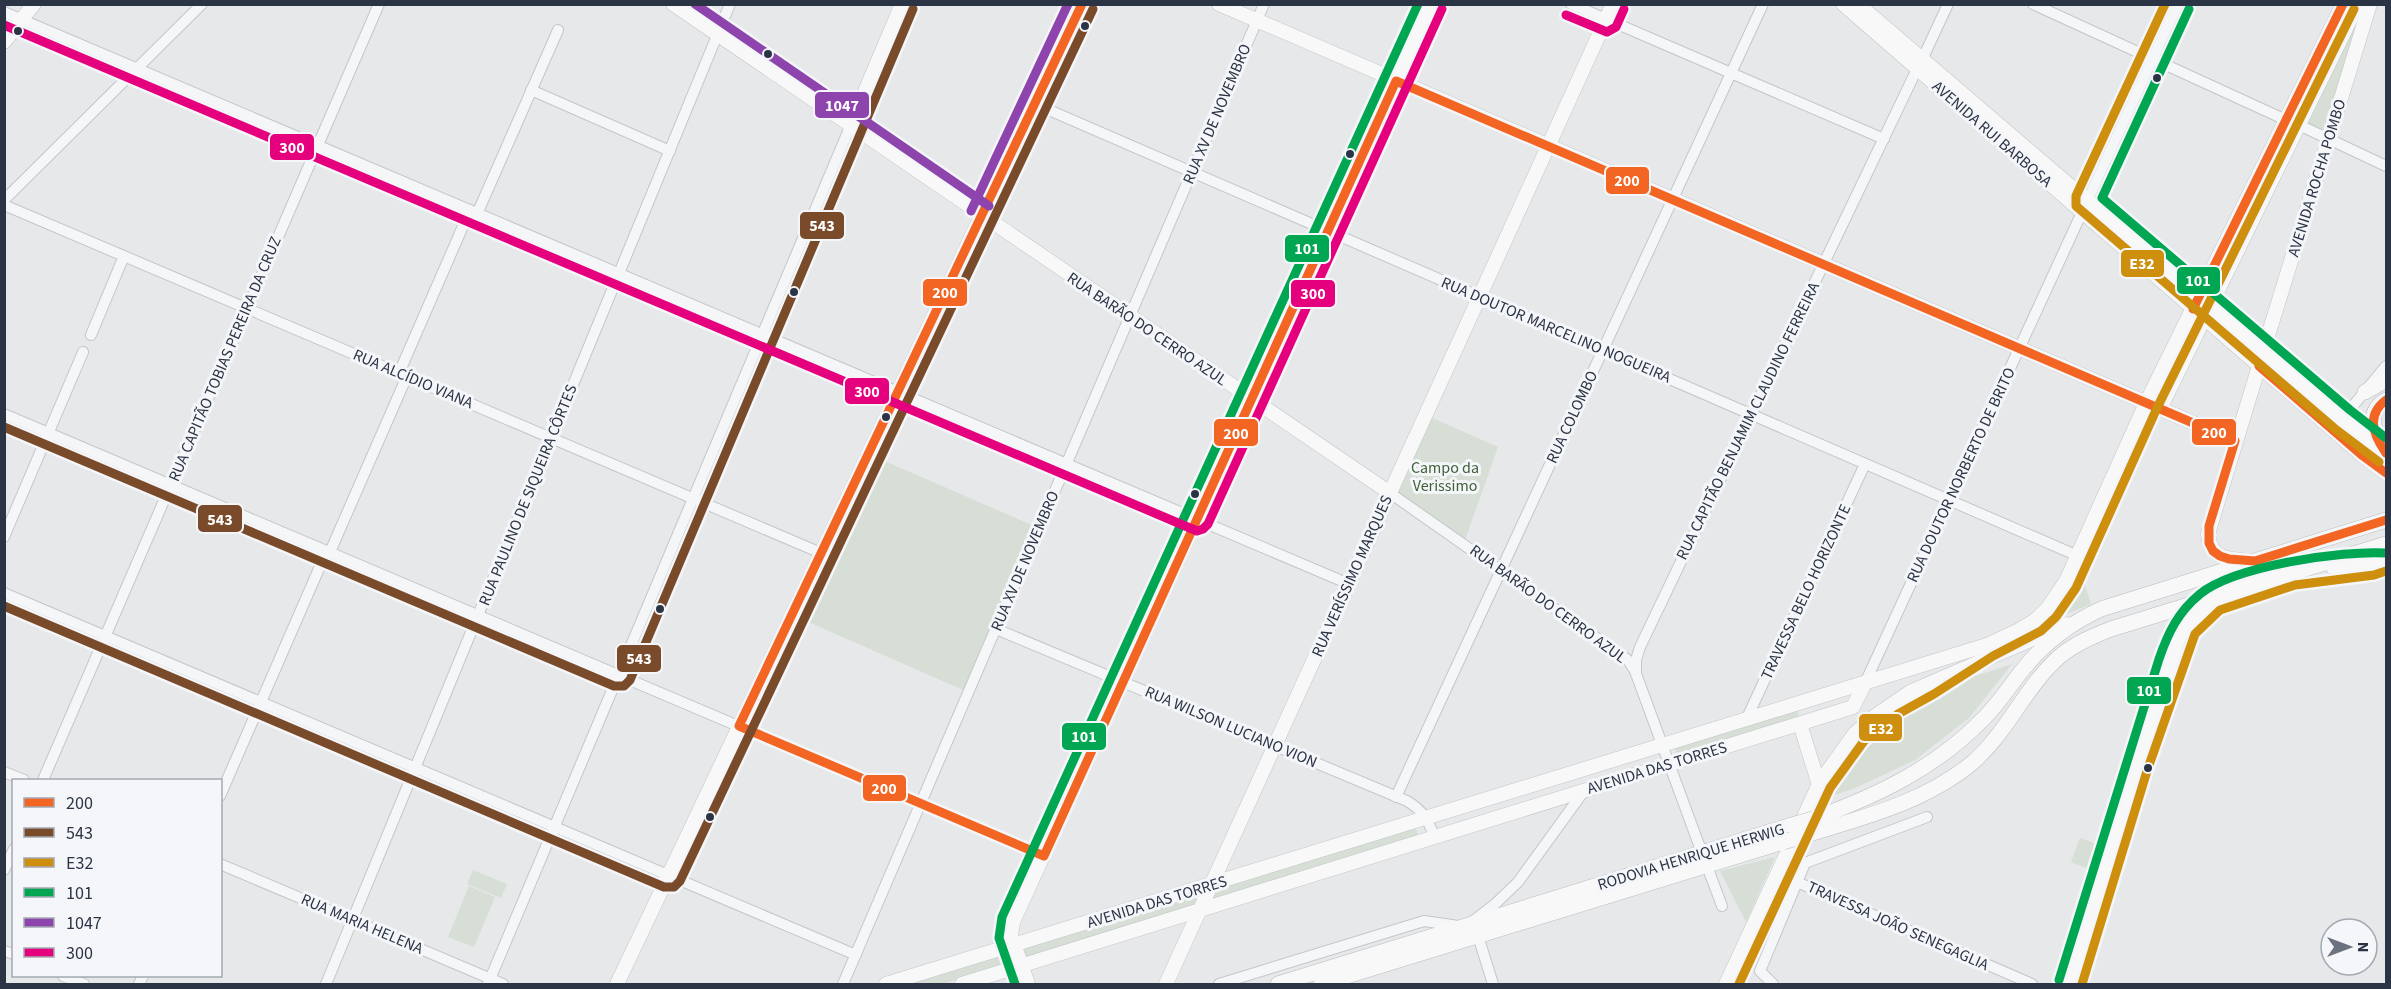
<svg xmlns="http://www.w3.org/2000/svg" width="2391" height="989" viewBox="0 0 2391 989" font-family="'Source Sans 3',sans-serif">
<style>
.green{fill:#d6ded6}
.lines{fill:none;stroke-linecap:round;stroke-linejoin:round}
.minor-casing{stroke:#c4c6c8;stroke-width:12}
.major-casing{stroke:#c2c5c8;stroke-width:15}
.highway-casing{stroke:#b8bbbf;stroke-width:16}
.minor{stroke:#f5f6f7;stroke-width:10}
.major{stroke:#f8f8f8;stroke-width:14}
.highway{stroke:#f8f8f8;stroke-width:15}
.highway-bridge-casing{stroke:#b8bbbf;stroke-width:16;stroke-linecap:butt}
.highway-bridge{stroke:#f8f8f8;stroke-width:15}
.bus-1-casing{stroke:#f4f6f9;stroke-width:14}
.bus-2-casing{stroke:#f4f6f9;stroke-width:14}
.bus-3-casing{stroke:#f4f6f9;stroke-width:14}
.bus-4-casing{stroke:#f4f6f9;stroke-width:14}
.bus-5-casing{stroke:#f4f6f9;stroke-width:14}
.bus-6-casing{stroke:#f4f6f9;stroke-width:14}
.bus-1{stroke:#f26522;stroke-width:9}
.bus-2{stroke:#7a4b2a;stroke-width:9}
.bus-3{stroke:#ce8f0e;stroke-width:9}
.bus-4{stroke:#00a651;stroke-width:9}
.bus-5{stroke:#8e44ad;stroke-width:9}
.bus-6{stroke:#e5007d;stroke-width:9}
.bus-dot{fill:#2b3445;stroke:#f4f6f9;stroke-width:2}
.labels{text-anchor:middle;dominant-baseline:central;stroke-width:6;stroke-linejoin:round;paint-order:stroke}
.street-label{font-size:16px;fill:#2b3445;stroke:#f4f6f9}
.park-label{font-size:16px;fill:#3f6138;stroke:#f4f6f9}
.line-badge{stroke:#f4f6f9;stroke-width:2}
.badge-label{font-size:16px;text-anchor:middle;font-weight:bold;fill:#fff}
</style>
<rect width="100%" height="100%" fill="#e6e8ea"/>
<g class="green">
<polygon points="2364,5 2326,132 2307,123"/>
<polygon points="1428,416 1498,447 1465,540 1395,492"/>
<polygon points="873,456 1034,526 963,690 797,617"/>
<polygon points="2081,573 2091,604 2043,624"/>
<path d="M2012,664L1969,718L1915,760L1853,789L1824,798C1836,774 1847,751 1866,732C1905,694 1963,681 2012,664Z"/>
<polygon points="1797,707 1799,717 1678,758 1674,746"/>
<polygon points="1416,828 1418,837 1213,901 1214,887"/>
<polygon points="2080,838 2102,846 2094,871 2071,862"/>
<polygon points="1775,857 1746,922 1720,871"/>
<polygon points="473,870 507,884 501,898 467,884"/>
<polygon points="469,886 495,897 474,947 448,937"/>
<polygon points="1200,893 1197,907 1026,960 1022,947"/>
<polygon points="1005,953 1009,964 942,984 904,984"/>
</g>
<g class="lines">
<defs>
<g id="minor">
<polyline points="1571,4 1884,139"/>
<polyline points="2033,4 2286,120"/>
<polyline points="4,12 1349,584"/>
<polyline points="1922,60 1948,4"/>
<polyline points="531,90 670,151"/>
<polyline points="1035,104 2078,556"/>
<polyline points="2299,125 2386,166"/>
<polyline points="4,200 202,4"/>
<polyline points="4,205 821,553"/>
<polyline points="477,214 558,30"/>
<polyline points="91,335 124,256"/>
<polyline points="399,373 470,210"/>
<polyline points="4,414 1044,856"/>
<polyline points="2342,419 2386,366"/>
<polyline points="1390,493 1628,660 1635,671 1702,853"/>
<polyline points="4,537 83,352"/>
<polyline points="4,593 856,955"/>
<path d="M996,629L1407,801C1423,810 1429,822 1435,838"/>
<polyline points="1636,674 1636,660 1640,647 1917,69"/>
<polyline points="1865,683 2178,4"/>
<polyline points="1746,720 1865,464"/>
<polyline points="4,772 24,780"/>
<polyline points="43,780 379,4"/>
<polyline points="220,796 321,564 330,552 407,376"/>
<polyline points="1396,797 1763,4"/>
<polyline points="220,864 503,984"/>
<polyline points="1707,866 1722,906"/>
<polyline points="4,870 14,849"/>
<polyline points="1797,882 2032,984"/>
<polyline points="1478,936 1493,984"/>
<polyline points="4,951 14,954"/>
<polyline points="63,976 84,984"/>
<polyline points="139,984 143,976"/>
<polyline points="326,984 730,4"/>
<polyline points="488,984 850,127"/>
<polyline points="843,984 1264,4"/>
<polyline points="1219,984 1424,921 1465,927 1494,905 1518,882 1584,791"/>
<polyline points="1773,984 1760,971 1805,863 1927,817"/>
</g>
<g id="major">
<polyline points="673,4 1390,493"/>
<polyline points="1219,4 2235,441"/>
<polyline points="1843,4 2363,456 2386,473"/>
<polyline points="1858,4 2342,419 2386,453"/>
<polyline points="4,42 34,4"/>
<polyline points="850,127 902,4"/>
<polyline points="2263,352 2370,4"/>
<polyline points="2160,409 2358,4"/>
<path d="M2253,561C2230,559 2211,561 2208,534L2259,366"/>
<polyline points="1800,724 1819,785"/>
<polyline points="617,984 1082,4"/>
<polyline points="886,984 1987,645 2019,630 2034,621 2047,609 2066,581 2146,403 2343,4"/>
<polyline points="962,984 1853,707 1865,683"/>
<polyline points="1028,984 1011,935 1013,922 1431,4"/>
<polyline points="1166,984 1613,4"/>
<polyline points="1726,984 1820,782 1855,733 1875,716 1910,692 2067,624"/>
<polyline points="2070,984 2136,767 2179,637 2189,621 2214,599"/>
</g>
<g id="highway">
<polyline points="2365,392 2386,380"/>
<path d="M2385,452C2376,435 2364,412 2386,400"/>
<polyline points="2334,568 2373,563 2386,559"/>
<path d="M1816,818C1878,795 1935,768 1981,721C1998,705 2010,685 2025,667C2046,641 2071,623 2101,609L2386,520"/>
<path d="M1806,835C1864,817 1925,802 1972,763C2008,732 2025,687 2059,657C2074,644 2093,636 2111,629L2386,544"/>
<polyline points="1278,984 1792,825"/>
<polyline points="1321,984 1783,842"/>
</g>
</defs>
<use href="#minor" class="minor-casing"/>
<use href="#major" class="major-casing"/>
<use href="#highway" class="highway-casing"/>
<use href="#minor" class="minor"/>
<use href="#major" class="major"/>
<use href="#highway" class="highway"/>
<defs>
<g id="highway-bridge">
<polyline points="1792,825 1816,818"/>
<polyline points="1783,842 1806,835"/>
</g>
</defs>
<use href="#highway-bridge" class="highway-bridge-casing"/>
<use href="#highway-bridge" class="highway-bridge"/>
<defs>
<g id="bus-1">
<polyline points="1082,4 739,726 1044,856 1396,81 2235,441 2209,526 2209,543 2213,551 2220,556 2229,559 2255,561 2386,520"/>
<polyline points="2193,309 2343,4"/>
<polyline points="2259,366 2363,456 2386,473"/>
<path d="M2386,400C2366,415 2373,435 2386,453"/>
</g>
<g id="bus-2">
<polyline points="4,427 614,686 624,686 630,680 913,9"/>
<polyline points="4,606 664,887 674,887 680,881 1093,9"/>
</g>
<g id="bus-3">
<polyline points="2165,4 2076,196 2076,206 2334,428 2379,462"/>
<polyline points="1739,984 1830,788 1864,741 1898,714 1934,694 1993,656 2041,631 2056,617 2076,588 2157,408 2354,9"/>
<polyline points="2082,984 2147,771 2195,634 2220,610 2295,585 2374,575 2386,571"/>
</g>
<g id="bus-4">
<polyline points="2189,9 2102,198 2350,410 2386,438"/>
<path d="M2059,980L2159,659C2168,633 2178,612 2200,594C2235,566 2342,550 2386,553"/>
<polyline points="1015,984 999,938 1002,917 1418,4"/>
</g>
<g id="bus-5">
<polyline points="695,4 989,206"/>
<polyline points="971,211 1068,4"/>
</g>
<g id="bus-6">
<polyline points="1566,15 1607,32 1616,27 1624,9"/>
<polyline points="4,25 1197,531 1203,529 1208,524 1442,9"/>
</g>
</defs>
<use href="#bus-1" class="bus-1-casing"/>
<use href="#bus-2" class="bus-2-casing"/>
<use href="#bus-3" class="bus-3-casing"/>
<use href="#bus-4" class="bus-4-casing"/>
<use href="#bus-5" class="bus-5-casing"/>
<use href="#bus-6" class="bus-6-casing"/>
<use href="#bus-1" class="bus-1"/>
<use href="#bus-2" class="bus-2"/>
<use href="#bus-3" class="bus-3"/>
<use href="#bus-4" class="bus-4"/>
<use href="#bus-5" class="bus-5"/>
<use href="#bus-6" class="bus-6"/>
</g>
<g class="bus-dot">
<circle cx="1085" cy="26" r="5"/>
<circle cx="18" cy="31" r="5"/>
<circle cx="768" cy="54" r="5"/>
<circle cx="2157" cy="78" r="5"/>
<circle cx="1350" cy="154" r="5"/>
<circle cx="794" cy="292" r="5"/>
<circle cx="886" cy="417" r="5"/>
<circle cx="1195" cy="494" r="5"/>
<circle cx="660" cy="609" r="5"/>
<circle cx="2148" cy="768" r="5"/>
<circle cx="710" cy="817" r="5"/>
</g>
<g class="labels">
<g class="street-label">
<text transform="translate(1217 114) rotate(-67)">RUA XV DE NOVEMBRO</text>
<text transform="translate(1992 134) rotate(41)">AVENIDA RUI BARBOSA</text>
<text transform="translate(2317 178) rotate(-73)">AVENIDA ROCHA POMBO</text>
<text transform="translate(1147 329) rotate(34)">RUA BARÃO DO CERRO AZUL</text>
<text transform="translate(1556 330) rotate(23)">RUA DOUTOR MARCELINO NOGUEIRA</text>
<text transform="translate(225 359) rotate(-67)">RUA CAPITÃO TOBIAS PEREIRA DA CRUZ</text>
<text transform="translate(413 379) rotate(23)">RUA ALCÍDIO VIANA</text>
<text transform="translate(1572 417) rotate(-65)">RUA COLOMBO</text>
<text transform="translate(1748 421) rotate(-64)">RUA CAPITÃO BENJAMIM CLAUDINO FERREIRA</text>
<text transform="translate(1961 475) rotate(-65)">RUA DOUTOR NORBERTO DE BRITO</text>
<text transform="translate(528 495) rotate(-68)">RUA PAULINO DE SIQUEIRA CÔRTES</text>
<text transform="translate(1025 561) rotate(-67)">RUA XV DE NOVEMBRO</text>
<text transform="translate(1352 576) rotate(-66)">RUA VERÍSSIMO MARQUES</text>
<text transform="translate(1806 592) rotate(-65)">TRAVESSA BELO HORIZONTE</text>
<text transform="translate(1548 604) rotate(36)">RUA BARÃO DO CERRO AZUL</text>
<text transform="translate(1231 727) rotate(23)">RUA WILSON LUCIANO VION</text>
<text transform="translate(1657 768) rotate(-17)">AVENIDA DAS TORRES</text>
<text transform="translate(1691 857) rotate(-17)">RODOVIA HENRIQUE HERWIG</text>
<text transform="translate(1157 902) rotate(-17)">AVENIDA DAS TORRES</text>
<text transform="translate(362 924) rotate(23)">RUA MARIA HELENA</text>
<text transform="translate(1898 926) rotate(24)">TRAVESSA JOÃO SENEGAGLIA</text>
</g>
<g class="park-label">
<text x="1445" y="468">Campo da<tspan x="1445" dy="18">Verissimo</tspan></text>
</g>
</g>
<g class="line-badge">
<rect x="814" y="91" width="56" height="28" rx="6" fill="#8e44ad"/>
<rect x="269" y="133" width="46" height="28" rx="6" fill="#e5007d"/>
<rect x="1605" y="166" width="45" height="29" rx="6" fill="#f26522"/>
<rect x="799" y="211" width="46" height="29" rx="6" fill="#7a4b2a"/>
<rect x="1284" y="234" width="46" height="29" rx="6" fill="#00a651"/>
<rect x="2120" y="249" width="45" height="29" rx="6" fill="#ce8f0e"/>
<rect x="2176" y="266" width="45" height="29" rx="6" fill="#00a651"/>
<rect x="922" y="278" width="46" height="29" rx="6" fill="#f26522"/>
<rect x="1290" y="279" width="46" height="29" rx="6" fill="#e5007d"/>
<rect x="844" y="377" width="46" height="28" rx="6" fill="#e5007d"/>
<rect x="2191" y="418" width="46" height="28" rx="6" fill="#f26522"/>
<rect x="1213" y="418" width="46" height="29" rx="6" fill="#f26522"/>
<rect x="197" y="504" width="46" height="29" rx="6" fill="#7a4b2a"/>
<rect x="616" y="644" width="46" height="29" rx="6" fill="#7a4b2a"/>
<rect x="2126" y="676" width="46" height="29" rx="6" fill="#00a651"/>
<rect x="1858" y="713" width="45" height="29" rx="6" fill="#ce8f0e"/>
<rect x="1061" y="722" width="46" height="29" rx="6" fill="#00a651"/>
<rect x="862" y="774" width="45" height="28" rx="6" fill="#f26522"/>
</g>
<g class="badge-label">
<text x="842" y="111">1047</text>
<text x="292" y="153">300</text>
<text x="1627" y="186">200</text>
<text x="822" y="231">543</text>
<text x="1307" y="254">101</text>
<text x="2142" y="269">E32</text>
<text x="2198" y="286">101</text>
<text x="945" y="298">200</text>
<text x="1313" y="299">300</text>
<text x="867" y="397">300</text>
<text x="2214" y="438">200</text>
<text x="1236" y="439">200</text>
<text x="220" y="525">543</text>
<text x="639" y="664">543</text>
<text x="2149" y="696">101</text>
<text x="1881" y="734">E32</text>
<text x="1084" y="742">101</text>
<text x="884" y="794">200</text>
</g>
<rect width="2391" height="989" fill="none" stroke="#2b3445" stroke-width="12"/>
<rect x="12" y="779" width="210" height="198" fill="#f4f6f9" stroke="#a4a8b1" stroke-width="1.5"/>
<rect x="24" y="798" width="30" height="9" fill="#f26522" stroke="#a4a8b1" stroke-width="1.5"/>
<text x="66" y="809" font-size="18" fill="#2b3445">200</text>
<rect x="24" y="828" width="30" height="9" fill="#7a4b2a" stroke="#a4a8b1" stroke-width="1.5"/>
<text x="66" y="839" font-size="18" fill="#2b3445">543</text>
<rect x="24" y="858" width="30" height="9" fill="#ce8f0e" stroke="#a4a8b1" stroke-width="1.5"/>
<text x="66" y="869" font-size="18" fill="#2b3445">E32</text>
<rect x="24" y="888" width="30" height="9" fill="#00a651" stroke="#a4a8b1" stroke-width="1.5"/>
<text x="66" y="899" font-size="18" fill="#2b3445">101</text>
<rect x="24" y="918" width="30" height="9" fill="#8e44ad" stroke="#a4a8b1" stroke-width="1.5"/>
<text x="66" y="929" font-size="18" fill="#2b3445">1047</text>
<rect x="24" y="948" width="30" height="9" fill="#e5007d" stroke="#a4a8b1" stroke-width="1.5"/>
<text x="66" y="959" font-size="18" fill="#2b3445">300</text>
<g transform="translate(2349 947) rotate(90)"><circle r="28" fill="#f4f6f9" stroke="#a4a8b1" stroke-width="1.5"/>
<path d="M0-4.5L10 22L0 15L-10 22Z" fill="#6c737f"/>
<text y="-9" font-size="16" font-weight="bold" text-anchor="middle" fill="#2b3445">N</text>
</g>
</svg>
